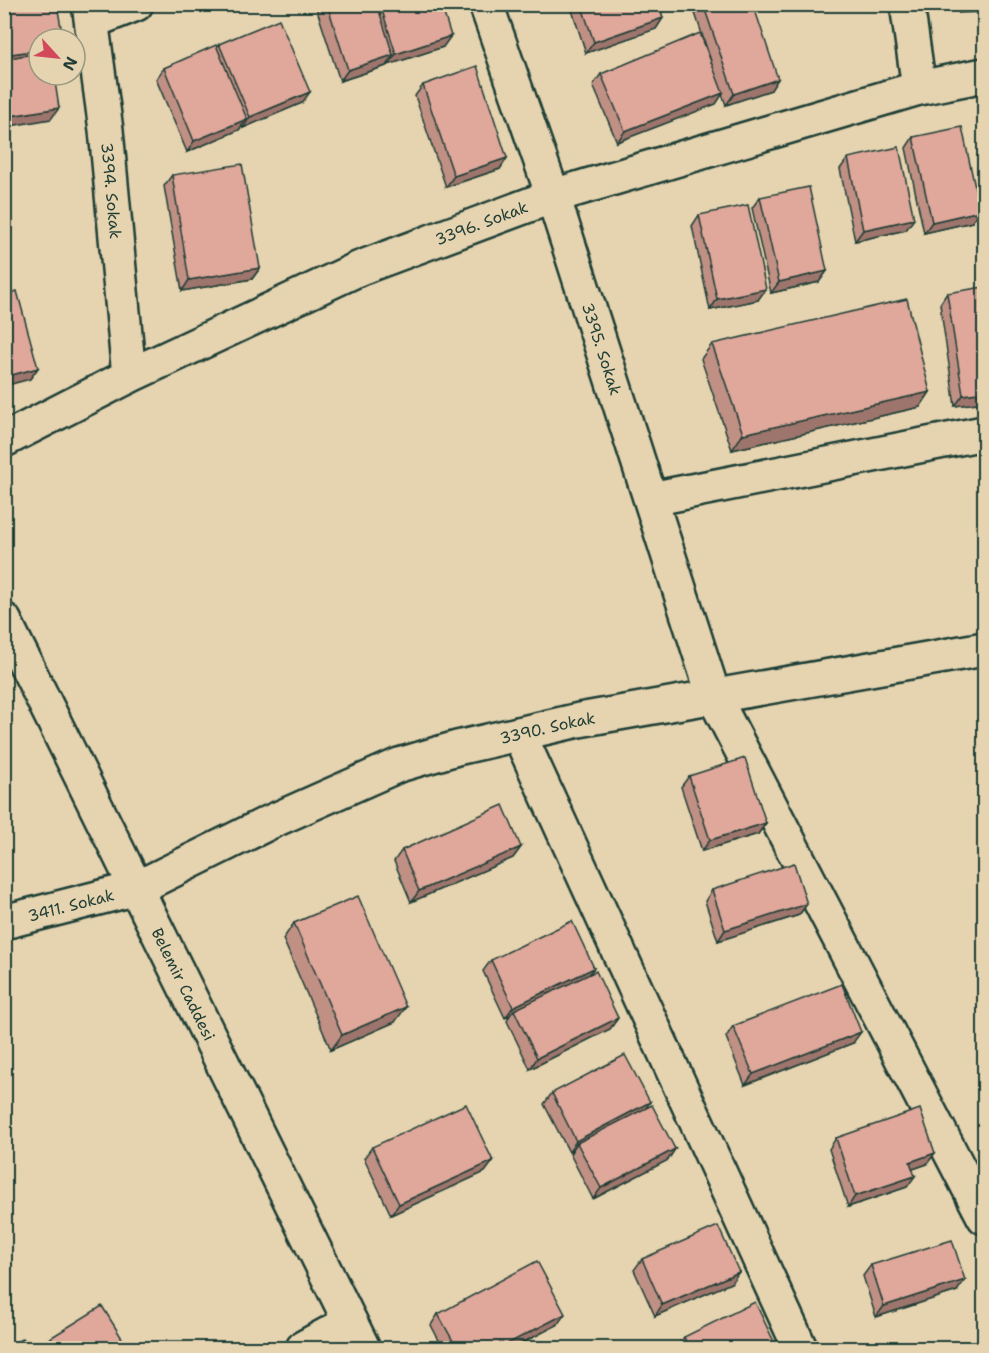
<svg xmlns="http://www.w3.org/2000/svg" width="989" height="1353" viewBox="0 0 989 1353" font-family="'Shantell Sans',sans-serif">
<style>
.lines{fill:none;stroke-linecap:round;stroke-linejoin:round}
.minor-casing{stroke:#1f3d34;stroke-width:38}
.minor{stroke:#e6d4b1;stroke-width:33}
.wall{fill:#c19085;stroke:#1f3d34;stroke-width:1.5}
.shaded-wall{fill:#9d756c;stroke:#1f3d34;stroke-width:1.5}
.building{fill:#e0a79b;stroke:#1f3d34;stroke-width:1.5}
.labels{text-anchor:middle;dominant-baseline:central;stroke-width:5;stroke-linejoin:round;paint-order:stroke}
.street-label{font-size:16px;fill:#1f3d34;stroke:#e6d4b1}
</style>
<rect width="100%" height="100%" fill="#e6d4b1"/>
<filter id="ink" filterUnits="userSpaceOnUse"><feTurbulence type="fractalNoise" baseFrequency=".0167" numOctaves="2"/><feDisplacementMap in="SourceGraphic" scale="12" xChannelSelector="R" yChannelSelector="G"/><feConvolveMatrix kernelMatrix="1 2 1 2 8 2 1 2 1" color-interpolation-filters="sRGB"/></filter>
<g filter="url(#ink)">
<g class="lines">
<defs>
<g id="minor">
<path id="s1" d="M89,4L106,130L129,376"/>
<path id="s2" d="M486,4L553,196L714,697L984,1217"/>
<polyline points="907,4 919,88"/>
<polyline points="93,21 136,4"/>
<path id="s3" d="M4,440L129,376L360,268L553,196L919,88L984,75"/>
<polyline points="651,499 984,433"/>
<path id="s4" d="M4,620L363,1348"/>
<polyline points="519,734 800,1348"/>
<path id="s5" d="M4,922L137,888L268,823L399,765L457,748L579,720L984,649"/>
<polyline points="303,1348 350,1322"/>
</g>
</defs>
<use href="#minor" class="minor-casing"/>
<use href="#minor" class="minor"/>
</g>
<g class="wall">
<polygon points="315,4 441,4 443,47 388,65 388,63 386,66 340,81"/>
<polygon points="570,4 659,4 663,18 656,29 586,53"/>
<polygon points="692,4 753,4 771,90 726,105 722,94 716,104 617,142 593,85 601,74 711,61"/>
<polygon points="959,4 984,4 959,13"/>
<polygon points="219,44 302,103 243,128 242,126 239,130 187,152 156,79 164,68 217,47"/>
<polygon points="423,85 507,158 500,169 446,187 415,96"/>
<polygon points="913,137 972,222 924,233 906,148"/>
<polygon points="848,158 906,230 855,241 840,169"/>
<polygon points="172,175 260,268 252,279 182,291 164,186"/>
<polygon points="760,197 827,271 819,282 771,293 752,208"/>
<polygon points="699,215 758,300 710,310 692,226"/>
<polygon points="947,293 984,402 955,406 940,304"/>
<polygon points="712,344 930,392 920,407 732,450 701,359"/>
<polygon points="689,776 766,823 758,834 702,851 681,787"/>
<polygon points="521,847 513,858 411,902 394,861 402,850"/>
<polygon points="712,890 807,904 799,915 718,941 705,901"/>
<polygon points="294,923 395,1022 331,1050 283,939"/>
<polygon points="491,960 594,968 590,973 618,1018 610,1029 530,1069 507,1021 510,1015 505,1018 483,971"/>
<polygon points="733,1026 853,1043 745,1085 726,1037"/>
<polygon points="552,1093 647,1107 675,1149 668,1160 593,1199 570,1154 573,1149 569,1152 544,1104"/>
<polygon points="836,1138 927,1164 912,1169 907,1187 848,1207 829,1149"/>
<polygon points="372,1147 493,1161 485,1172 391,1215 364,1158"/>
<polygon points="642,1259 731,1283 655,1316 634,1270"/>
<polygon points="871,1265 957,1291 876,1317 863,1276"/>
<polygon points="438,1314 557,1325 512,1348 443,1348 431,1325"/>
<polygon points="684,1337 777,1348 676,1348"/>
<polygon points="47,1340 128,1348 41,1348"/>
</g>
<g class="shaded-wall">
<polygon points="965,4 984,4 984,12 959,13"/>
<polygon points="663,18 656,29 586,53 594,42"/>
<polygon points="451,36 443,47 388,65 396,54"/>
<polygon points="39,50 39,59 4,65 4,55"/>
<polygon points="393,55 386,66 340,81 348,70"/>
<polygon points="778,79 771,90 726,105 734,94"/>
<polygon points="310,92 302,103 243,128 250,117"/>
<polygon points="723,93 716,104 617,142 625,131"/>
<polygon points="59,108 51,119 4,127 4,117"/>
<polygon points="247,119 239,130 187,152 194,141"/>
<polygon points="507,158 500,169 446,187 454,176"/>
<polygon points="980,211 972,222 924,233 932,222"/>
<polygon points="914,219 906,230 855,241 863,230"/>
<polygon points="260,268 252,279 182,291 189,280"/>
<polygon points="827,271 819,282 771,293 779,282"/>
<polygon points="766,289 758,300 710,310 717,299"/>
<polygon points="38,368 30,379 4,386 4,377"/>
<polygon points="930,392 920,407 732,450 743,434"/>
<polygon points="984,392 984,402 955,406 963,395"/>
<polygon points="766,823 758,834 702,851 710,840"/>
<polygon points="521,847 513,858 411,902 419,891"/>
<polygon points="807,904 799,915 718,941 725,930"/>
<polygon points="594,968 586,979 514,1010 510,1015 505,1018 513,1007"/>
<polygon points="406,1007 395,1022 331,1050 342,1035"/>
<polygon points="618,1018 610,1029 530,1069 537,1058"/>
<polygon points="861,1032 853,1043 745,1085 753,1074"/>
<polygon points="650,1102 643,1113 577,1143 573,1149 569,1152 576,1141"/>
<polygon points="675,1149 668,1160 593,1199 601,1188"/>
<polygon points="935,1153 927,1164 902,1173 910,1162"/>
<polygon points="493,1161 485,1172 391,1215 399,1204"/>
<polygon points="915,1176 907,1187 848,1207 855,1196"/>
<polygon points="739,1272 731,1283 655,1316 662,1305"/>
<polygon points="965,1280 957,1291 876,1317 884,1306"/>
<polygon points="565,1314 557,1325 512,1348 499,1348"/>
</g>
<g class="building">
<polygon points="4,4 57,4 63,39 39,39 39,50 4,55"/>
<polygon points="327,4 377,4 393,55 348,70"/>
<polygon points="380,4 441,4 451,36 396,54"/>
<polygon points="581,4 659,4 663,18 594,42"/>
<polygon points="703,4 753,4 778,79 734,94"/>
<polygon points="279,19 310,92 250,117 219,44"/>
<polygon points="700,33 723,93 625,131 601,74"/>
<polygon points="216,45 247,119 194,141 164,68"/>
<polygon points="39,53 39,75 54,75 59,108 4,117 4,59"/>
<polygon points="477,66 507,158 454,176 423,85"/>
<polygon points="962,127 980,211 932,222 913,137"/>
<polygon points="899,147 914,219 863,230 848,158"/>
<polygon points="242,164 260,268 189,280 172,175"/>
<polygon points="809,187 827,271 779,282 760,197"/>
<polygon points="748,205 766,289 717,299 699,215"/>
<polygon points="984,287 984,392 963,395 947,293"/>
<polygon points="17,291 38,368 4,377 4,295"/>
<polygon points="907,299 930,392 743,434 712,344"/>
<polygon points="745,758 766,823 710,840 689,776"/>
<polygon points="503,805 521,847 419,891 402,850"/>
<polygon points="794,863 807,904 725,930 712,890"/>
<polygon points="358,896 406,1007 342,1035 294,923"/>
<polygon points="572,921 594,968 513,1007 491,960"/>
<polygon points="596,971 618,1018 537,1058 514,1010"/>
<polygon points="842,984 861,1032 753,1074 733,1026"/>
<polygon points="625,1055 650,1102 576,1141 552,1093"/>
<polygon points="466,1104 493,1161 399,1204 372,1147"/>
<polygon points="652,1105 675,1149 601,1188 577,1143"/>
<polygon points="920,1109 935,1153 910,1162 915,1176 855,1196 836,1138"/>
<polygon points="718,1226 739,1272 662,1305 642,1259"/>
<polygon points="952,1240 965,1280 884,1306 871,1265"/>
<polygon points="537,1261 565,1314 499,1348 457,1348 438,1314"/>
<polygon points="755,1302 777,1348 689,1348 684,1337"/>
<polygon points="102,1306 128,1348 53,1348 47,1340"/>
<polygon points="23,1338 30,1348 6,1348"/>
</g>
</g>
<g class="labels">
<g class="street-label">
<text stroke="none"><textPath href="#s1" startOffset="188">3394. Sokak</textPath></text>
<text stroke="none"><textPath href="#s3" startOffset="525">3396. Sokak</textPath></text>
<text stroke="none"><textPath href="#s2" startOffset="364">3395. Sokak</textPath></text>
<text stroke="none"><textPath href="#s5" startOffset="580">3390. Sokak</textPath></text>
<text stroke="none"><textPath href="#s5" startOffset="69">3411. Sokak</textPath></text>
<text stroke="none"><textPath href="#s4" startOffset="406">Belemir Caddesi</textPath></text>
</g>
</g>
<rect width="989" height="1353" fill="none" stroke="#e6d4b1" stroke-width="24"/>
<rect x="12" y="12" width="965" height="1329" fill="none" stroke="#1f3d34" stroke-width="2" filter="url(#ink)"/>
<g transform="translate(57 57) rotate(117)"><circle r="28" fill="#e6d4b1" stroke="#96987f" stroke-width="1.5"/>
<path d="M0-4.5L10 22L0 15L-10 22Z" fill="#d1495b"/>
<text y="-9" font-size="16" font-weight="bold" text-anchor="middle" fill="#1f3d34">N</text>
</g>
</svg>
